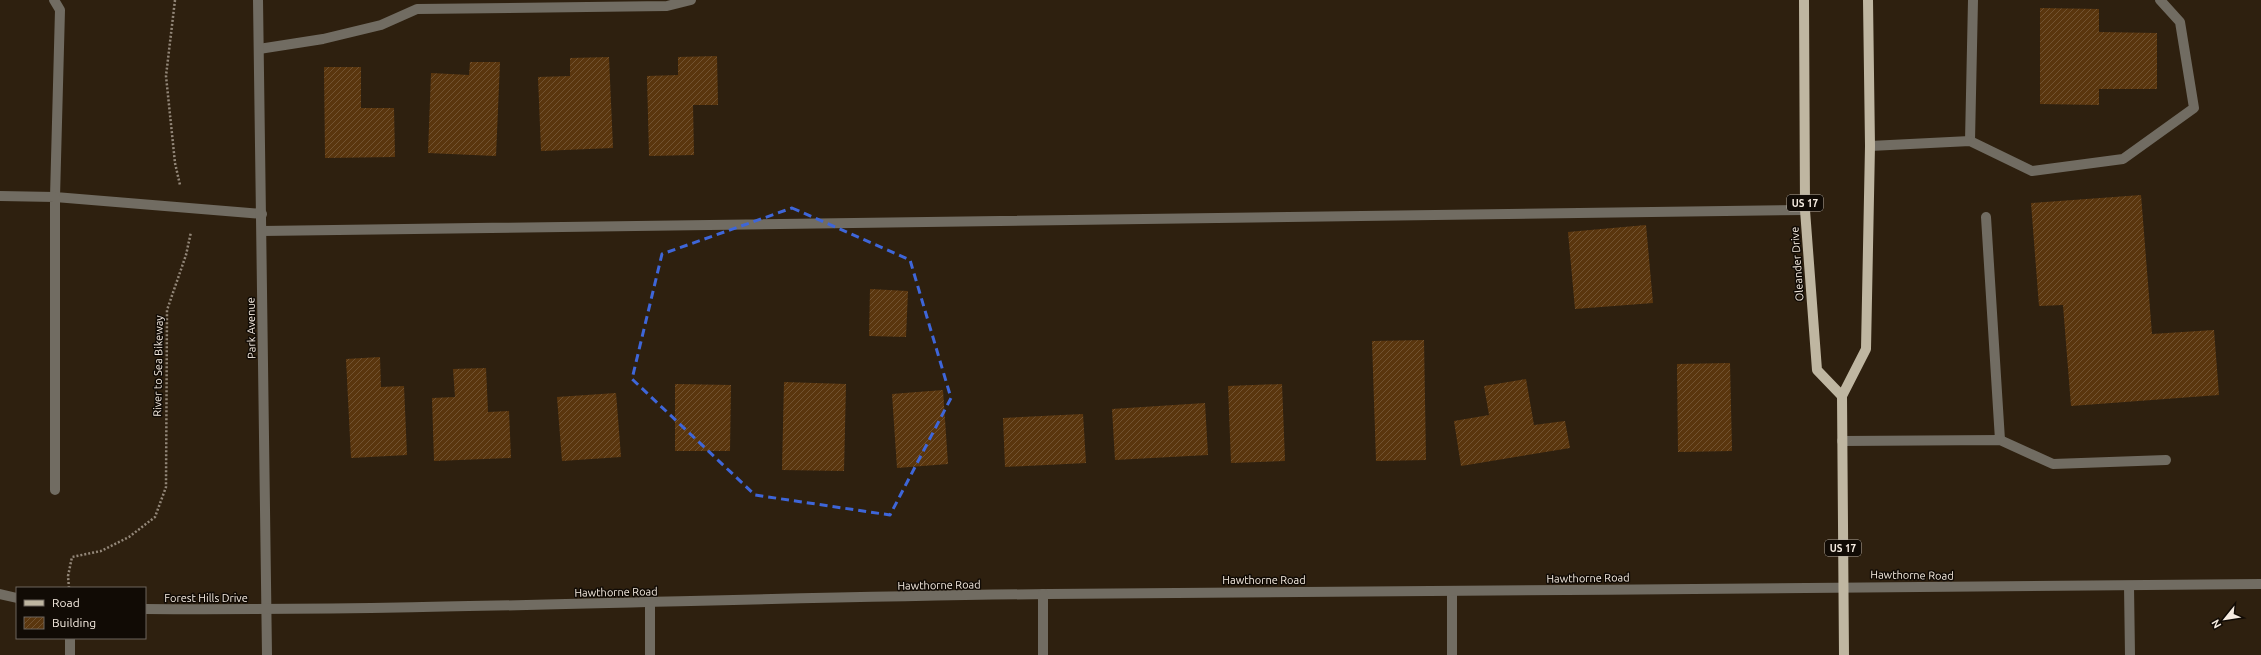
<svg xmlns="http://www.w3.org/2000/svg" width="2261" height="655" viewBox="0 0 2261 655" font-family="Ubuntu,sans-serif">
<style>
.building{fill:url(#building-hatch)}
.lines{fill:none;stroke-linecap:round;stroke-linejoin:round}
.path{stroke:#938779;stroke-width:2.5;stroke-dasharray:2 2;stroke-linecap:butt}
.lane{stroke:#716c62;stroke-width:10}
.street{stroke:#716c62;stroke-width:10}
.primary{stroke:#bfb6a1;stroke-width:10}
.marked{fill:none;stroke:#3e66d9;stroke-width:3;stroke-dasharray:8 5;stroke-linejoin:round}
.labels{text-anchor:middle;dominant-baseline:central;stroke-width:3;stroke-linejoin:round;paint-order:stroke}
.shield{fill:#110b05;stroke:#b1a89f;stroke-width:1}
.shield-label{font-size:10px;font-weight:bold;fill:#f6ece1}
.street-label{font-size:11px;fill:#f6ece1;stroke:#110b05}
</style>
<defs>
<pattern id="building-hatch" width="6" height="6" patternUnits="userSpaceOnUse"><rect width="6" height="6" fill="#5a360e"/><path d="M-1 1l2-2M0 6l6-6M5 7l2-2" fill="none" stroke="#725331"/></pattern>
</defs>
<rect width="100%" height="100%" fill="#2e200f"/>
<g class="building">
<polygon points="2040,8 2099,9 2099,32 2157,33 2157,89 2099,89 2099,105 2040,104"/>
<polygon points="717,56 718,105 693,105 694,155 649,156 647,76 678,75 678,57"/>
<polygon points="609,57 613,148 541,151 538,77 570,76 570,58"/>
<polygon points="470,62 500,62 496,156 428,153 431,73 469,75"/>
<polygon points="324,67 361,67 361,108 394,108 395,157 325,158"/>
<polygon points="2141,195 2152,334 2214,330 2219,395 2071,406 2063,305 2039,306 2031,203"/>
<polygon points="1646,225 1653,303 1575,309 1568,232"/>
<polygon points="870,289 908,291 906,337 869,336"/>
<polygon points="1424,340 1426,460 1376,461 1372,341"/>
<polygon points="380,357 381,387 404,386 407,455 351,458 346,359"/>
<polygon points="1730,363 1732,451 1678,452 1677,364"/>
<polygon points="486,368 488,412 509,411 511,458 434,461 432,398 455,397 453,369"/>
<polygon points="1526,379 1534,425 1565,421 1570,448 1461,466 1454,421 1489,415 1484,386"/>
<polygon points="784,382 846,384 844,471 782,470"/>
<polygon points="675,384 731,385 730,451 675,451"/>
<polygon points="1282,384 1285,461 1231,463 1228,386"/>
<polygon points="943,390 948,464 897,468 892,394"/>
<polygon points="616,393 621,457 562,461 557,397"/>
<polygon points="1205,403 1208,455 1115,460 1112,409"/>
<polygon points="1083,414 1086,463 1005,467 1003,418"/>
</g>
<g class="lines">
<g class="path">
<polyline points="175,0 166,76 175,163 180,185"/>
<polyline points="69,588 68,576 72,557 101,551 129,537 155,517 166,487 167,310 186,255 191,232"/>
</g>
<g class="lane">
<polyline points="54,0 60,10 55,197 262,214"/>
<polyline points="259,49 323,39 381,25 417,9 667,6 691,0"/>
<polyline points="1970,141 1973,0"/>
<polyline points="1870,146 1970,141 2032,171 2123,159 2194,108 2180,22 2160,0"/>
<polyline points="0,196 55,197 55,490"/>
<polyline points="1986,217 2000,440"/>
<polyline points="262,231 1805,210"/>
<polyline points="1842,441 2000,440 2053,464 2166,460"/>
<polyline points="2129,586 2130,655"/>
<polyline points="650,604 650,655"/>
<polyline points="1452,655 1452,591"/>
</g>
<g class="street">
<polyline points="258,0 267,655"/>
<polyline points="0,594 17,598"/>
<path d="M145,609C446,611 747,597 1049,594C1453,589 1857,590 2261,584"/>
<polyline points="70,638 70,655"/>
<polyline points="1043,655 1043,594"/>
</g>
<g class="primary">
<polyline points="1804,0 1805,210 1817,370 1842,396"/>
<polyline points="1844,655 1842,396 1866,349 1870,146 1868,0"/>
</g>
</g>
<path class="marked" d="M792,208L910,260L951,398L890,515L755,495L632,379L662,254Z"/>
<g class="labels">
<g class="shield">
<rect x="1787" y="195" width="36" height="16" rx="3"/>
<rect x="1825" y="540" width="36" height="16" rx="3"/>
</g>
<g class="shield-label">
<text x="1805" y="203">US 17</text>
<text x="1843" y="548">US 17</text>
</g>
<g class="street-label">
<text transform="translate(1797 264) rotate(-94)">Oleander Drive</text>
<text transform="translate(251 328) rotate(-91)">Park Avenue</text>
<text transform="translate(158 366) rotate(-89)">River to Sea Bikeway</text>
<text transform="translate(1912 575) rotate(1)">Hawthorne Road</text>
<text transform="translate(1588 578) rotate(-1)">Hawthorne Road</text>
<text x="1264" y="580">Hawthorne Road</text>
<text transform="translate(939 585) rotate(-1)">Hawthorne Road</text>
<text transform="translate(616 592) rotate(-1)">Hawthorne Road</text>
<text x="206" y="598">Forest Hills Drive</text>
</g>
</g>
<rect x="16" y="587" width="130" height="52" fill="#110b05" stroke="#6d655d"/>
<rect x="24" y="600" width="20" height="6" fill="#bfb6a1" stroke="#6d655d"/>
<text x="52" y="607" font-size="12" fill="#f6ece1">Road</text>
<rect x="24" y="617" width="20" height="12" fill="url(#building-hatch)" stroke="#6d655d"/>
<text x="52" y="627" font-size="12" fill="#f6ece1">Building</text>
<g transform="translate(2225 619) rotate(240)" stroke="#110b05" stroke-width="3" paint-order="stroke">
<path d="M0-3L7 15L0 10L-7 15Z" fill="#f6ece1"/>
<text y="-6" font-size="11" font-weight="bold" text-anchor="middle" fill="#f6ece1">N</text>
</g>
</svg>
